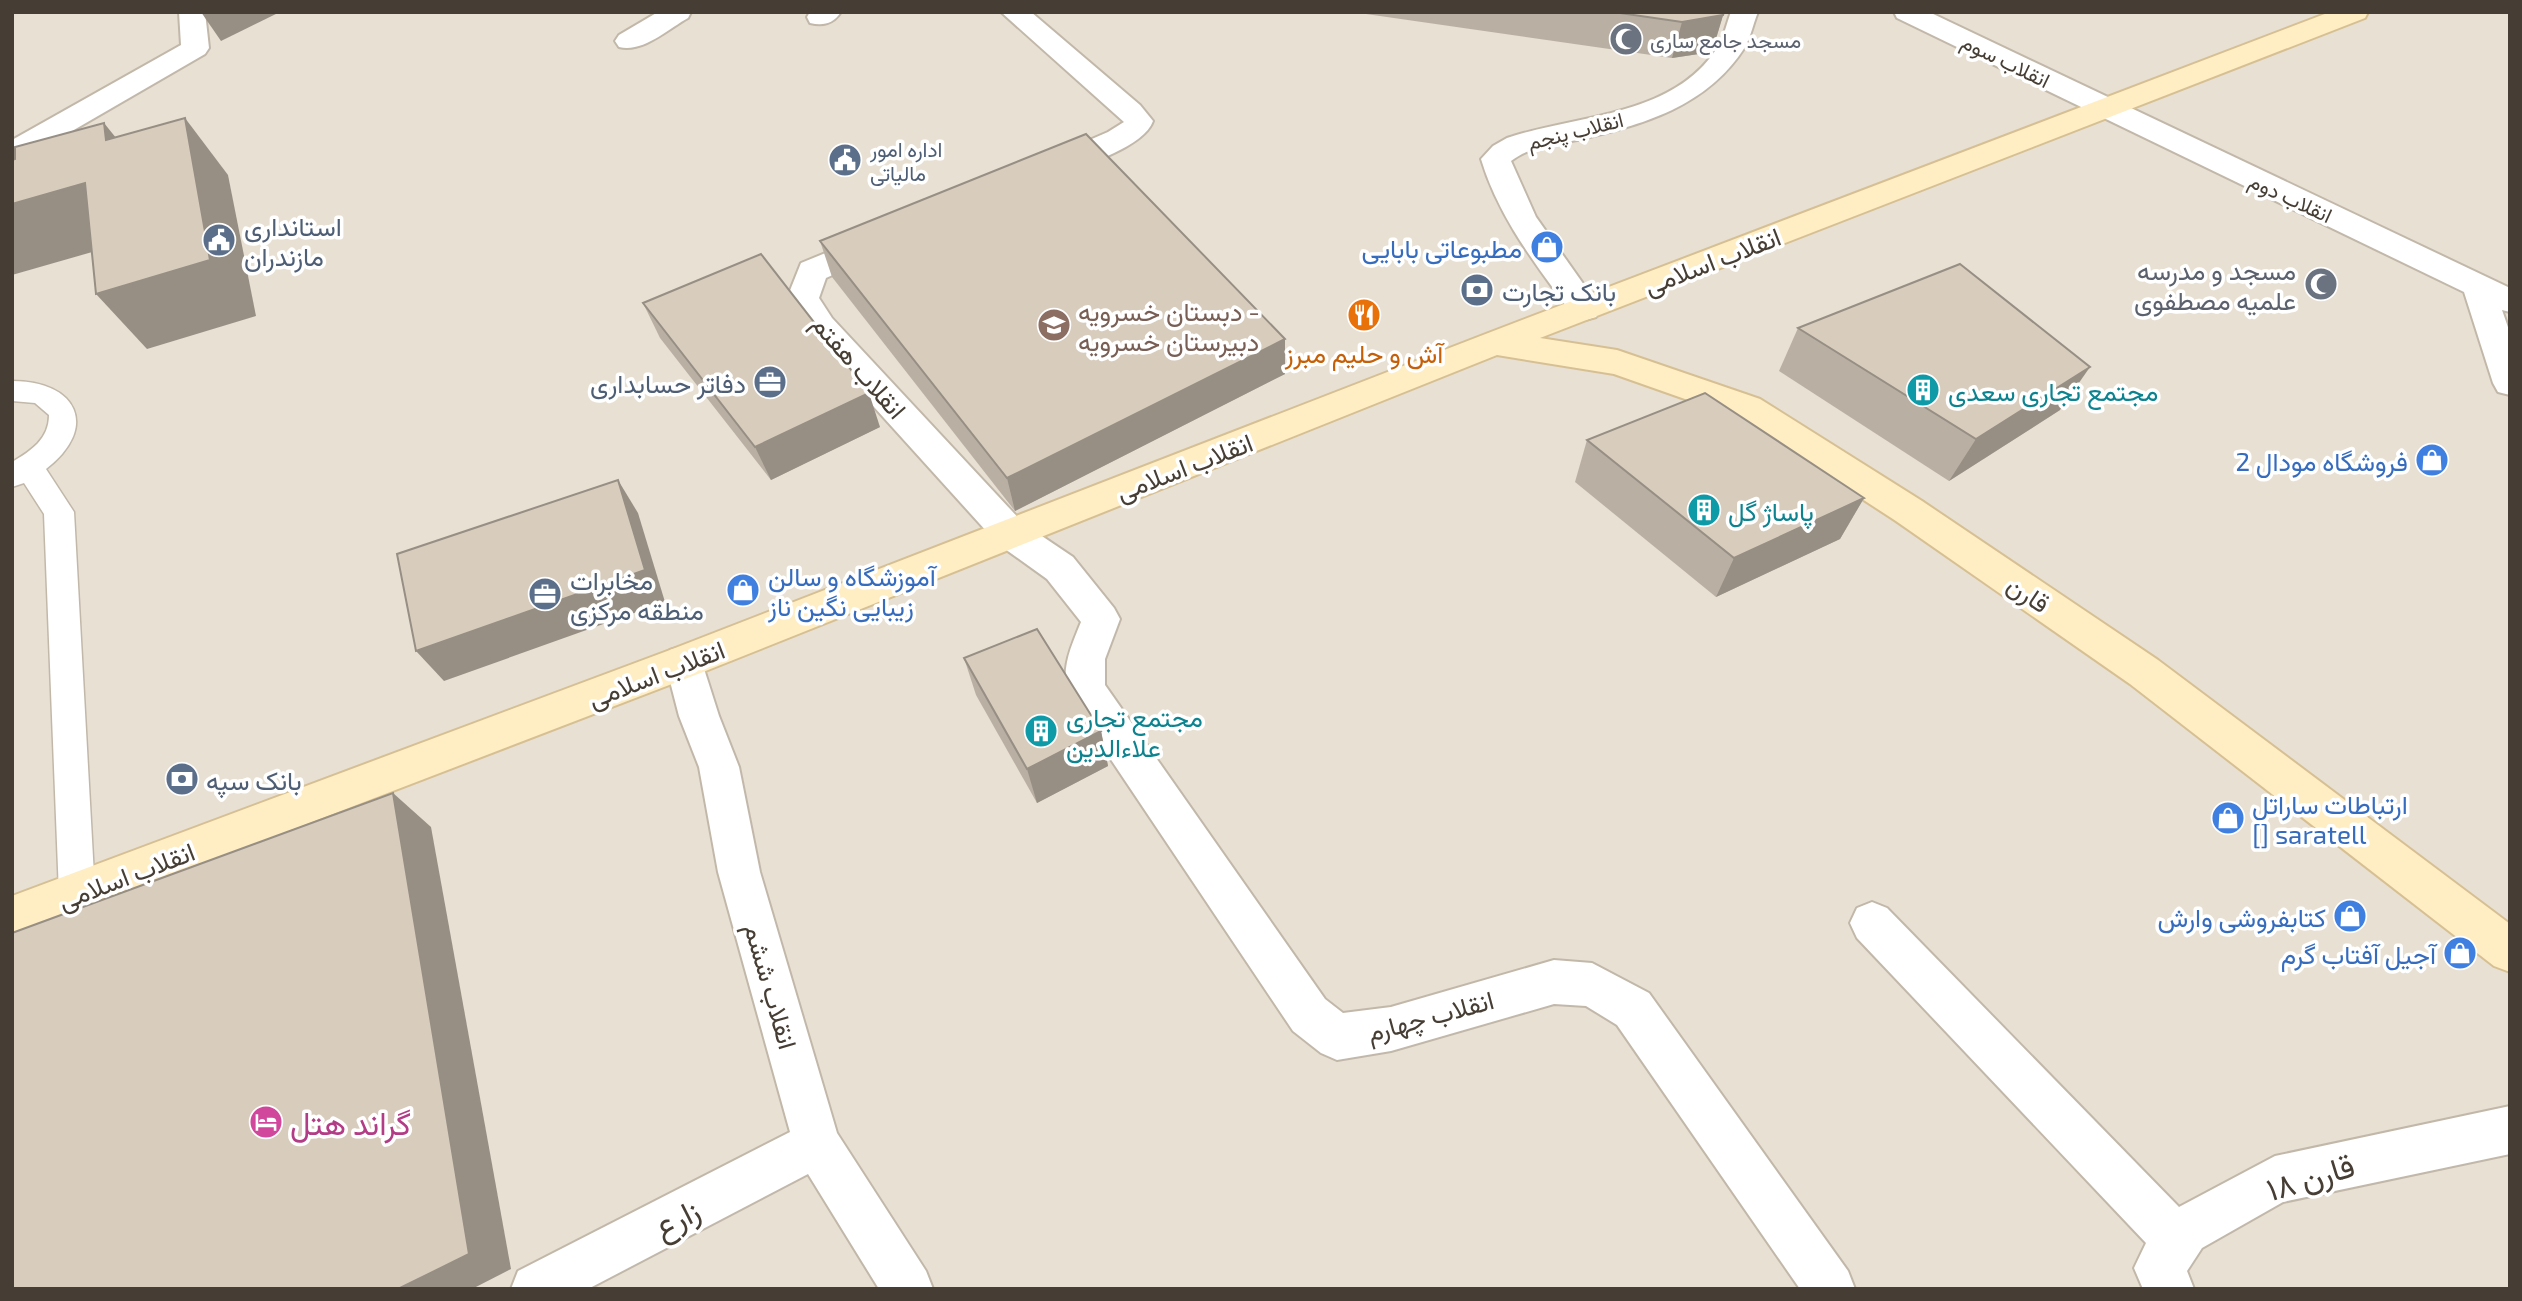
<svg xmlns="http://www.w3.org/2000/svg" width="2522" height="1301" viewBox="0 0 2522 1301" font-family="'Exo 2',Vazirmatn,sans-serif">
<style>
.residential{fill:#e8e0d3}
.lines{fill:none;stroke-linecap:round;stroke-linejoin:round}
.lane-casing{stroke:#c2b8aa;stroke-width:3}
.street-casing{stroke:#c2b8aa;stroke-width:4}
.secondary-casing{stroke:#d6c093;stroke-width:4}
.lane{fill:#fff;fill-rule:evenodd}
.street{fill:#fff;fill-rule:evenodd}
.secondary{fill:#ffedc3;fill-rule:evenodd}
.wall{fill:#baafa3}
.shaded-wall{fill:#978f84}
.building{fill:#d8ccbd;stroke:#978f84;stroke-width:2}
.labels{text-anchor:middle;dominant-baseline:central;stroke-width:7;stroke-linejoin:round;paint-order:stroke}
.far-worship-label{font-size:21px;fill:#5b616d;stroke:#fff;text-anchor:start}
.far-street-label{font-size:21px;fill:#463e34;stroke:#fff}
.far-service-label{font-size:21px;fill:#4e5e75;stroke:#fff;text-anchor:start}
.service-label{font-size:26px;fill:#4e5e75;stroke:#fff;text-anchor:start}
.shop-label{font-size:26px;fill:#366cbe;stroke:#fff;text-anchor:end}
.street-label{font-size:26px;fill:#463e34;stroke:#fff}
.worship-label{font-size:26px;fill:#5b616d;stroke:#fff;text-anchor:end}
.education-label{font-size:26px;fill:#785e54;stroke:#fff;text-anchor:start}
.food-label{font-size:26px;fill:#c56008;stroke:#fff}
.culture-label{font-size:26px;fill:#0d838f;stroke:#fff;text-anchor:start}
.near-hotel-label{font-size:32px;fill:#b23c85;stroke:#fff;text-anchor:start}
.near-street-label{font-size:32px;fill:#463e34;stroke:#fff}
</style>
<rect width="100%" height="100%" fill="#f3eee5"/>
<rect class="residential" x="12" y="12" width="2498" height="1277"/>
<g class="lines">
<defs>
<path id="lane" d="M12,381C77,381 100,427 46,469L74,512L95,894L89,906L77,910L65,906L59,894L44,514L24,483L12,487V462C31,451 49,439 49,415L35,403L12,401Z"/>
<g id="street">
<polygon points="179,12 205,12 209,48 205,54 22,160 12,162 12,140 181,45"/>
<path d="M658,12H691L688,18C668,29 643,53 619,47L615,41L619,35Z"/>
<path d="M810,12H841C833,24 823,26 810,23L807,17Z"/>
<path d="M1001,12H1031L1140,105L1153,121C1145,146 1086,164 1063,175L1052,178L1041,175L1037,168L1041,161L1108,132L1124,122Z"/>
<path d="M1731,12H1758C1753,24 1751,36 1745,47C1707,107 1642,125 1577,140C1554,145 1530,146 1511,161L1536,217L1601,309L1596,317L1585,320L1574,317C1538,267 1499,219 1481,159L1493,146L1507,138C1578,114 1678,117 1720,43C1725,33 1727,22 1731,12Z"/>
<polygon points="1894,12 1929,12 2510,288 2510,312 2502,310 2510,333 2510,395 2498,392 2493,383 2464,292 1897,18"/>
<path d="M877,232L888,236L893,243L888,250L826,278L819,298L832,318L1024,524L1073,557L1114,608L1120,619L1105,659V685L1325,999L1343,1013L1391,1007L1554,960L1592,963L1649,993L1848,1271L1855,1289H1800L1617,1025L1586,1006L1554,1004L1391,1051L1337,1060L1321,1053L1293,1031L1071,700C1058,673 1071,647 1081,622L1047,579L998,544L808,334L787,298L801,263Z"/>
<polygon points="684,646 698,650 719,716 739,767 760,872 837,1133 926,1271 933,1289 879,1289 808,1174 588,1289 511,1289 518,1271 790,1132 718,872 699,767 679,716 665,662 670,650"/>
<polygon points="1872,902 1887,908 2179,1207 2275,1156 2510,1106 2510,1154 2283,1202 2202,1248 2187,1271 2194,1289 2143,1289 2134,1268 2146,1243 1857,938 1850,923 1857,908"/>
</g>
<polygon id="secondary" points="2330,12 2368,12 2365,18 1540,338 1617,350 1760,399 1922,501 2158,660 2510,924 2510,972 2494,966 2130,684 1896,521 1736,417 1614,374 1497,355 698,674 12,937 12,896 670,650 1483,335"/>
</defs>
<use href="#lane" class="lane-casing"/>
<use href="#street" class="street-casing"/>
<use href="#secondary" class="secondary-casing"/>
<use href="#lane" class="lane"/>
<use href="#street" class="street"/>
<use href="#secondary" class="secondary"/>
</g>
<g class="wall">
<polygon points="1366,12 1724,12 1712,52 1672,58 1366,14"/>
<polygon points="820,241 1285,339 1285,374 1015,511 832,277"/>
<polygon points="643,303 880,427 771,480 660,338"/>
<polygon points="1798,328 2060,410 1949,481 1779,371"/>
<polygon points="1587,440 1864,498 1840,539 1716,597 1575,482"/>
<polygon points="964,658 1101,731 1108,766 1037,803 976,695"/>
</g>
<g class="shaded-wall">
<polygon points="201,12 280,12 221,41"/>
<polygon points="1724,12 1712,52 1672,58 1682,22"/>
<polygon points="185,118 228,175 256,316 147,349 96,294"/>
<polygon points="104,123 150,180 106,140"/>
<polygon points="85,183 134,240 12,275 12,204"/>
<polygon points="1285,339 1285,374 1015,511 1007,478"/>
<polygon points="2090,367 2060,410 1949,481 1976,439"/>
<polygon points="869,393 880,427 771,480 755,447"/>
<polygon points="618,480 638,513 665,602 444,681 416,651"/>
<polygon points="1864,498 1840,539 1716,597 1734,558"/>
<polygon points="1101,731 1108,766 1037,803 1027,769"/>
<polygon points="393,793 431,827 511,1269 472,1289 398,1289"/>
</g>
<g class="building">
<polygon points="1613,12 1724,12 1723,15 1682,22"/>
<polygon points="185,118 210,260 96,294 85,183 12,204 12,160 15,159 15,147 104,123 106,140"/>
<polygon points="1086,134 1285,339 1007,478 820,241"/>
<polygon points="761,254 869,393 755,447 643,303"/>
<polygon points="1960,264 2090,367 1976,439 1798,328"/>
<polygon points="1705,393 1864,498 1734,558 1587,440"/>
<polygon points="618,480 645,570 416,651 397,554"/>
<polygon points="1037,629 1101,731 1027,769 964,658"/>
<polygon points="393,793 469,1254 398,1289 12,1289 12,933"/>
</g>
<defs>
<symbol id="mosque-disc" viewBox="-11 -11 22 22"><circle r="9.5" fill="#6b7280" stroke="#fff"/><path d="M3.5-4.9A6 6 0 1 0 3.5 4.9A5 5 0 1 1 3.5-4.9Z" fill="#fff"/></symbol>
<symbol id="civic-disc" viewBox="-11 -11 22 22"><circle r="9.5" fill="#5c6f8a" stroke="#fff"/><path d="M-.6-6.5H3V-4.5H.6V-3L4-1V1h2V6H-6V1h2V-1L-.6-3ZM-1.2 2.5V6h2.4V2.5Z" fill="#fff"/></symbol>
<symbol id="shop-disc" viewBox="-11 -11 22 22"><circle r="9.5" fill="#3f7fe0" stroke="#fff"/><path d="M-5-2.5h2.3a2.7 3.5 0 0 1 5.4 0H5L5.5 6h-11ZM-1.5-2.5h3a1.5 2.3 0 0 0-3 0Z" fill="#fff"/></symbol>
<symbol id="bank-disc" viewBox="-11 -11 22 22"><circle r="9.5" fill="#5c6f8a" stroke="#fff"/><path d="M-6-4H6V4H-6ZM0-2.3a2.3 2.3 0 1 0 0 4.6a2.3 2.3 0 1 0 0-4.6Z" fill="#fff"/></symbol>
<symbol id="restaurant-disc" viewBox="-11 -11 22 22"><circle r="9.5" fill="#e8710a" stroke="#fff"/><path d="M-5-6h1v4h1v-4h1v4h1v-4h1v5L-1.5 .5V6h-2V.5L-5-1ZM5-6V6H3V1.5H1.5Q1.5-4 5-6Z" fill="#fff"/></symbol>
<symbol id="school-disc" viewBox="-11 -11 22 22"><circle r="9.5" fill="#8d6e63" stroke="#fff"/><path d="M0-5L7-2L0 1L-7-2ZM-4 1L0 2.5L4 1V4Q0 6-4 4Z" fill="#fff"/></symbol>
<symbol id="office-disc" viewBox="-11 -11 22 22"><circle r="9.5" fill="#5c6f8a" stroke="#fff"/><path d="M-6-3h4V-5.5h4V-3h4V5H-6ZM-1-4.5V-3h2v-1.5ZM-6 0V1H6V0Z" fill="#fff"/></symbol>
<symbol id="building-disc" viewBox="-11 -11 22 22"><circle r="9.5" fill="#0f9aa8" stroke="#fff"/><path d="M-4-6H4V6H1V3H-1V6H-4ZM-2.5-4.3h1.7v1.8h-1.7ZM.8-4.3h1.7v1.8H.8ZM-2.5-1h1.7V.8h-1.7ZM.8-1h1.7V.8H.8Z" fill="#fff"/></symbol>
<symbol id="hotel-disc" viewBox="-11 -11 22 22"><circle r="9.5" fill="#d1479c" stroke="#fff"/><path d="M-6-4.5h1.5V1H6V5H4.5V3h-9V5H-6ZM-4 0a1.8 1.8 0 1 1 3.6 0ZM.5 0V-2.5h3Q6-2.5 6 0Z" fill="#fff"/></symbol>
</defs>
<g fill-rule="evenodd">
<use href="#mosque-disc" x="1607" y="20" width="38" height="38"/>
<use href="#civic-disc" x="826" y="141" width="38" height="38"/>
<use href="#civic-disc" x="200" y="221" width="38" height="38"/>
<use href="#shop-disc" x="1528" y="228" width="38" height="38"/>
<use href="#mosque-disc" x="2302" y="265" width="38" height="38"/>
<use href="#bank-disc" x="1458" y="271" width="38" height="38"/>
<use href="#restaurant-disc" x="1345" y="296" width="38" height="38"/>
<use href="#school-disc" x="1035" y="306" width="38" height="38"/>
<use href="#office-disc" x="751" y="363" width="38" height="38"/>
<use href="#building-disc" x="1904" y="371" width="38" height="38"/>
<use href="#shop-disc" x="2413" y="441" width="38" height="38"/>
<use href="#building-disc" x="1685" y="491" width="38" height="38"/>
<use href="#shop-disc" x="724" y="571" width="38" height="38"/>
<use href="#office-disc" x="526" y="575" width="38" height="38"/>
<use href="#building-disc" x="1022" y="712" width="38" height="38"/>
<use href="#bank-disc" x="163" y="760" width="38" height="38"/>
<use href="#shop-disc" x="2209" y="799" width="38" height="38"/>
<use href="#shop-disc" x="2331" y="897" width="38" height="38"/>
<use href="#shop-disc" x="2441" y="934" width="38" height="38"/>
<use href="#hotel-disc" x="247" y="1103" width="38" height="38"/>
</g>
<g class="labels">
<g class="far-worship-label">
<text x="1650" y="39">مسجد جامع ساری</text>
</g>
<g class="far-street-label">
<text transform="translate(2006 60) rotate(26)">انقلاب سوم</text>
<text transform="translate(1575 130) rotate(-14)">انقلاب پنجم</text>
<text transform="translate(2291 197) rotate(25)">انقلاب دوم</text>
</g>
<g class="far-service-label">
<text x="870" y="148">اداره امور<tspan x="870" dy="24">مالیاتی</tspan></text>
</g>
<g class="service-label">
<text x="244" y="225">استانداری<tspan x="244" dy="30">مازندران</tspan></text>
<text x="1502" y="290">بانک تجارت</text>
<text x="746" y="382" text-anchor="end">دفاتر حسابداری</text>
<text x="570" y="579">مخابرات<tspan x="570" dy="30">منطقه مرکزی</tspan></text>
<text x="206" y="779">بانک سپه</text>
</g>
<g class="shop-label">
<text x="1522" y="247">مطبوعاتی بابایی</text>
<text x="2408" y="460">فروشگاه مودال 2</text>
<text x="768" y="575" text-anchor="start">آموزشگاه و سالن<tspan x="768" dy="30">زیبایی نگین ناز</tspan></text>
<text x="2252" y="803" text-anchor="start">ارتباطات ساراتل<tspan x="2252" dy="30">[] saratell</tspan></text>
<text x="2326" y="916">کتابفروشی وارش</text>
<text x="2436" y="953">آجیل آفتاب گرم</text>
</g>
<g class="street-label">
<text transform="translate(1712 260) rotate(-21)">انقلاب اسلامی</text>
<text transform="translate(860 366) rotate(49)">انقلاب هفتم</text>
<text transform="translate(1184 466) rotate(-21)">انقلاب اسلامی</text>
<text transform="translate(2029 593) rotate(34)">قارن</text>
<text transform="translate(656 673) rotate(-21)">انقلاب اسلامی</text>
<text transform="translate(126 875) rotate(-21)">انقلاب اسلامی</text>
<text transform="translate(772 986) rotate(74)">انقلاب ششم</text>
<text transform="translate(1430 1015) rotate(-15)">انقلاب چهارم</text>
</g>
<g class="worship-label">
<text x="2296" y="269">مسجد و مدرسه<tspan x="2296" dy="30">علمیه مصطفوی</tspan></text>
</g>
<g class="education-label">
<text x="1078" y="310">دبستان خسرویه -<tspan x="1078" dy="30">دبیرستان خسرویه</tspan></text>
</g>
<g class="food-label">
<text x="1364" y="352">آش و حلیم مبرز</text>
</g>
<g class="culture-label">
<text x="1948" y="390">مجتمع تجاری سعدی</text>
<text x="1728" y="510">پاساژ گل</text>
<text x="1066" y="716">مجتمع تجاری<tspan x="1066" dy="30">علاءالدین</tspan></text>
</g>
<g class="near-hotel-label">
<text x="290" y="1122">گراند هتل</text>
</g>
<g class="near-street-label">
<text transform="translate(2310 1176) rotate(-17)">قارن ۱۸</text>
<text transform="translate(676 1217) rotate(-27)">زارع</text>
</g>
</g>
<rect width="2522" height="1301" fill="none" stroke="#463e34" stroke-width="28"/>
</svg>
